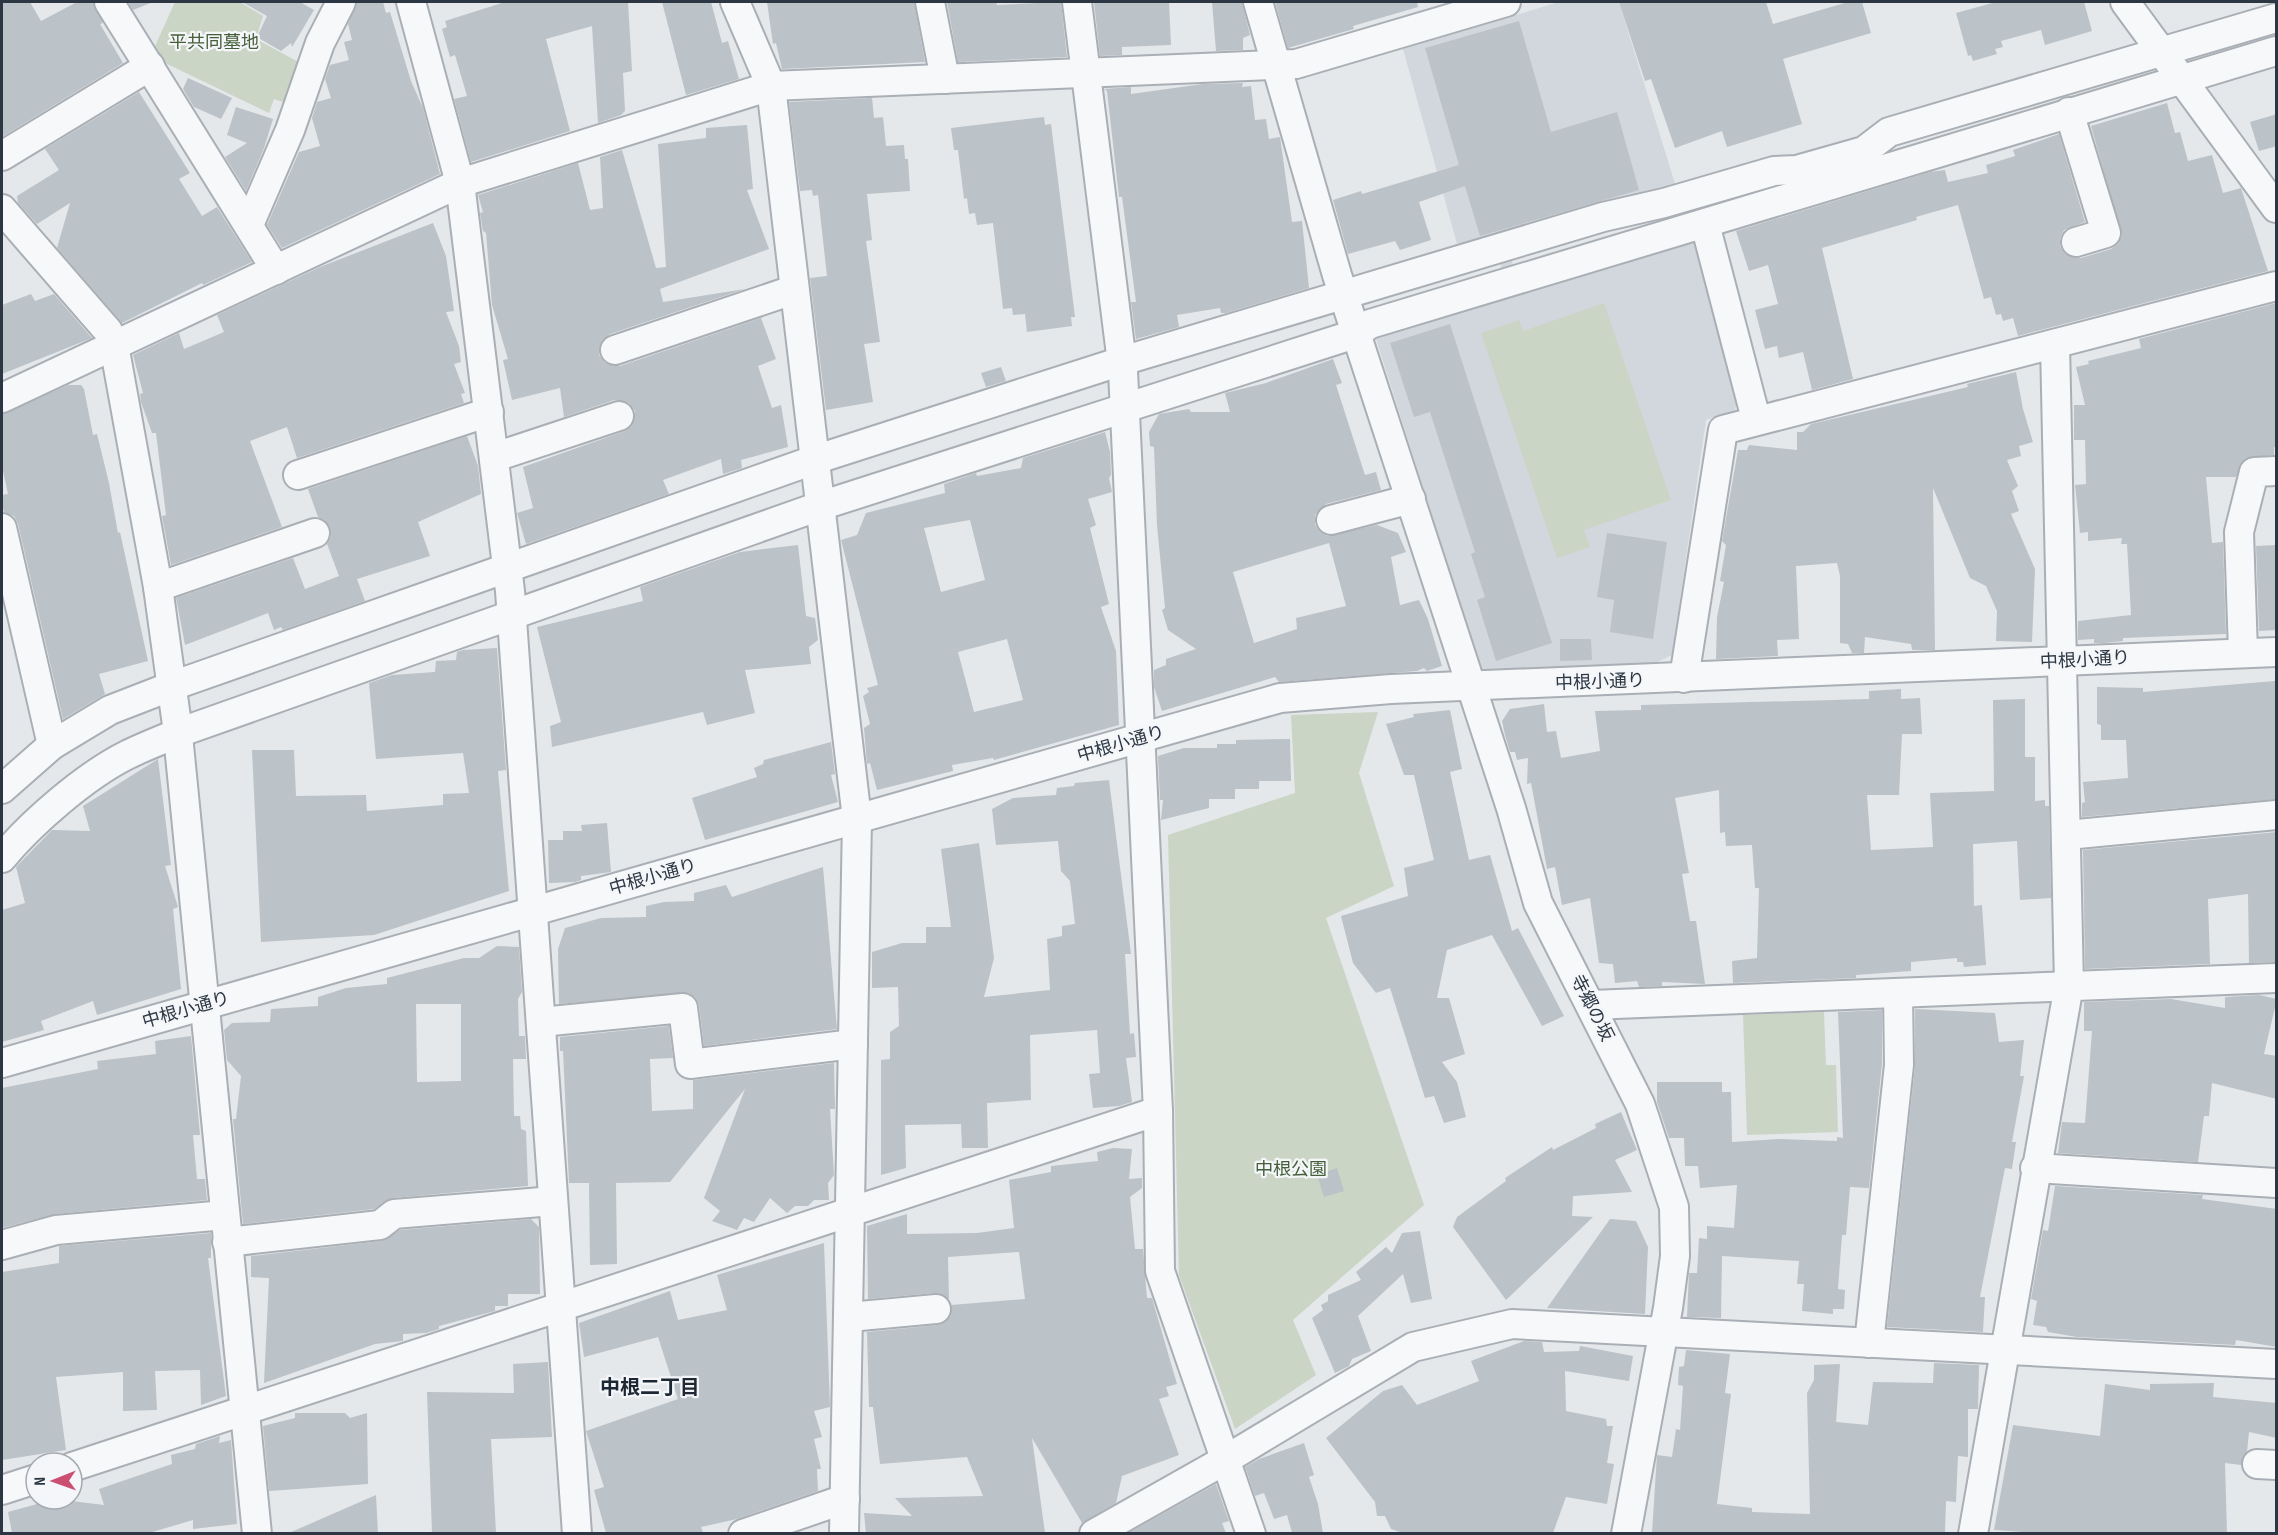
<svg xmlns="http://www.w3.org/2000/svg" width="2278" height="1535" viewBox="0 0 2278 1535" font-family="'Sofia Sans Condensed','Noto Sans JP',sans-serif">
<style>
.built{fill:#d2d7dd}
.green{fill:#cbd5c5}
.building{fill:#bbc2c8;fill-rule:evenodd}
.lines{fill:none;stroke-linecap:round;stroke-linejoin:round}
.minor-casing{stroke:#a9afb5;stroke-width:32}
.minor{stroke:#f7f8fa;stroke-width:28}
.labels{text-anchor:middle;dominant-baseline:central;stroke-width:4.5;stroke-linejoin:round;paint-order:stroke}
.park-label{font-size:18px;fill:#455f3a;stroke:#f4f6f9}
.street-label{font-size:18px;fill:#2c3743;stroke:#f4f6f9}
.neighbourhood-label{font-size:20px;font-weight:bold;fill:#1e2834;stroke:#f4f6f9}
</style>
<rect width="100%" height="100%" fill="#e4e8eb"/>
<polygon class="built" points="1559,2 1619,2 1676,187 1505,238 1520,288 1691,239 1697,241 1739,395 1735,410 1706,420 1672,655 1653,664 1481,670 1376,339 1381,330 1508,291 1494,241 1459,251 1403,49"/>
<g class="green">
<polygon points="175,2 240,2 263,16 256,39 304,65 289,104 274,99 269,113 165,63 155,46"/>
<polygon points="1604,303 1671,500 1584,530 1590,547 1557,558 1481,333 1519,320 1523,331"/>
<polygon points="1378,712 1359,773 1394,886 1326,918 1424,1205 1293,1320 1316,1375 1235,1429 1179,1275 1168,835 1295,793 1291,715"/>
<polygon points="1824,1012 1826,1065 1836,1065 1838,1132 1747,1135 1743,1015"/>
</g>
<g class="building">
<polygon points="2,2 30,2 41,21 77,2 93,2 103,23 100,24 123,63 2,137"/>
<polygon points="128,2 153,2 133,10"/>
<polygon points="242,2 300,2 314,10 292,47 291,43 281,51 257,37 267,16"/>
<polygon points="357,2 383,2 386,13 390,12 411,81 423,108 440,174 282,248 267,225 299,152 320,146 312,118 317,102 331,98 325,79 330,65 349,60 344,42 352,40 348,24"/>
<polygon points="505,2 628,2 632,71 623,73 625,111 621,115 598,123 592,26 546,39 570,131 471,162 454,99 467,96 455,55 450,57 442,29 447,27 445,21"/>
<polygon points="662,2 711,2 722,43 728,41 739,79 686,95"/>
<polygon points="767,2 914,2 925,62 782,69 776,43 773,44"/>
<polygon points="947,2 996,2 997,5 1061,2 1067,57 958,62"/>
<polygon points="1094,2 1169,2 1171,45 1122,47 1122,55 1100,56"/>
<polygon points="1212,2 1242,2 1250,35 1243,38 1243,50 1216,51"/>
<polygon points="1275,2 1417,2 1418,7 1353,26 1354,29 1288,48"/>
<polygon points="1619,2 1766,2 1773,24 1848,2 1862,2 1871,33 1783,59 1802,124 1727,147 1722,131 1675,148 1651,79 1645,81"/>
<polygon points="1996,2 2084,2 2092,31 2045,45 2041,30 2001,41 2003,47 1995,49 1997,54 1973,61 1971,55 1968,56 1956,13"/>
<polygon points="1519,21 1551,132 1617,112 1639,190 1480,236 1465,186 1419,202 1431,240 1400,250 1395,241 1348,254 1333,200 1361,191 1362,194 1459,165 1425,48"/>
<polygon points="188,78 232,98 221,119 194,107 183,89"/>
<polygon points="1243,83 1242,87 1251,86 1255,120 1266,119 1269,139 1280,137 1292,222 1302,221 1309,288 1226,313 1221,313 1220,308 1177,315 1179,327 1136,339 1131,302 1136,302 1122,197 1119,197 1107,91 1104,89 1131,87 1131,94 1203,84"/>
<polygon points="139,92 190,173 179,179 202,216 217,207 252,262 203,285 202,283 122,323 57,248 70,203 37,224 18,203 17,196 59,170 45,149"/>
<polygon points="872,98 874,118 883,117 886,146 904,145 905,159 908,159 910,191 867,194 872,240 866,241 880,342 864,344 873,402 826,410 810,278 827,276 818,195 813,196 812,190 800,191 789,102"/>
<polygon points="2167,103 2175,133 2180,132 2188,161 2212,155 2223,193 2241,188 2268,271 2018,336 2013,318 2003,321 2001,314 1996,315 1991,297 1984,299 1958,205 1916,217 1917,220 1822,248 1853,379 1812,390 1803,352 1779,358 1777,346 1765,349 1755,310 1778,304 1768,265 1749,271 1736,231 1930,172 1945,170 1948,182 1988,173 1986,165 2015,156 2013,150 2059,134 2085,222 2064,230 2060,238 2060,246 2065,254 2081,258 2111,249 2118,244 2122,236 2091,126"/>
<polygon points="236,107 273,119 264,148 246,191 225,157 247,143 227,135"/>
<polygon points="2277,114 2277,146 2259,151 2250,122"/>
<polygon points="1044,117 1045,125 1051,124 1075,317 1071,317 1072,326 1027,332 1025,314 1013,315 1012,308 1003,309 993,223 977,225 975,213 969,214 967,198 964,199 958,150 954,150 951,128"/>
<polygon points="747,125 753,189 747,190 769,249 660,289 663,302 745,289 610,334 602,340 599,355 605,363 620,366 761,318 776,359 758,366 772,408 781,405 788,447 741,460 742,468 723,474 721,459 663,480 669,494 526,544 517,513 533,508 523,467 625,431 632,426 635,411 629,403 614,400 564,417 560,388 512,400 503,360 508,359 492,305 486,233 483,231 480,213 483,212 478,195 578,163 590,210 603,208 600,157 622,150 656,268 666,267 658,144 706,138 706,128"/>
<polygon points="433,223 446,256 454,311 446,312 459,346 461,362 454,364 465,393 461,394 464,403 297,458 287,427 250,441 282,527 171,565 162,516 166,515 156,433 152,433 141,402 140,394 143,393 133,355 179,333 184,349 224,332 217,315 320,267"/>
<polygon points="31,294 35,301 54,294 92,338 2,374 2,305"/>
<polygon points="2276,303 2277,447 2274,447 2274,455 2244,459 2236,477 2206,477 2212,543 2223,542 2226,634 2123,638 2123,641 2104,643 2094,643 2094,639 2078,640 2078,621 2131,615 2127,544 2121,544 2122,538 2088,541 2088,532 2080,533 2075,485 2086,484 2085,440 2074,440 2074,405 2085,405 2076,367 2089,364 2088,361 2141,348 2139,339"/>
<polygon points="1450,324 1552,643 1496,661 1477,600 1485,597 1471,554 1475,552 1430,412 1414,417 1390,343"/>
<path d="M1333,359L1342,383L1336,385L1365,475L1376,472L1381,490L1326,504L1315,515V525L1320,532L1327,536L1377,525L1398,533L1406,552L1391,557L1400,605L1419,600L1428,619L1442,666L1427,671L1424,668L1417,671L1279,682L1275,677L1162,711L1154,687V670L1166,665V659L1196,649L1168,630L1162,610L1165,608L1157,525L1154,447L1150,446L1149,432L1159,414L1189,409L1191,412H1230L1225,393L1266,383ZM1329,543L1346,606L1296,618L1297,629L1254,643L1233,572Z"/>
<polygon points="1001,367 1006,381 986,387 981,373"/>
<polygon points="2016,372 2023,409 2033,442 2019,446 2021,456 2007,460 2018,486 2012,491 2019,511 2011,514 2035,569 2032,642 1996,641 1997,611 1986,586 1970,578 1933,488 1935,650 1912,650 1911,644 1865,637 1864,653 1852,653 1848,644 1840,643 1840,576 1837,563 1796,566 1799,639 1777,640 1778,656 1716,659 1717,617 1724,582 1720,581 1726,545 1722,541 1738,450 1747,450 1749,445 1797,450 1797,432 1803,432 1811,424 1968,387 1967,384"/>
<polygon points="68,385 81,385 84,389 93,435 97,434 109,483 118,533 120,532 148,661 99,674 105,694 63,719 18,524 14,516 4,512 3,509 2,495 8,494 2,466 2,414"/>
<path d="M1105,432L1110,452L1111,475L1109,478L1112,492L1088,499L1096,525L1090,528L1109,604L1101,607L1116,651L1119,725L994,760L993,758L952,765L953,771L877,790L870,763L867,764L864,728L870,724L863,696L869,692L867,688L878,685L841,540L857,535L866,513L945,493L944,484L976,473L977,476L1021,468L1023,458ZM970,520L985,580L941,592L924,528ZM1007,639L1023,700L974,712L958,652Z"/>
<polygon points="467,436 478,466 481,494 418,522 430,556 357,579 365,601 283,630 281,627 274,630 268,613 185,645 176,598 293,558 305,589 339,576 327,544 331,536 330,527 325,520 318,517 308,489"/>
<polygon points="1607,533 1667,542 1653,639 1610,632 1614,600 1597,597"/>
<polygon points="798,545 806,616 815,618 818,640 809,647 811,664 745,670 755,713 707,725 703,712 552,747 550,726 561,722 537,627 643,601 640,587 740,552"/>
<polygon points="2277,545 2277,630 2259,631 2256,546"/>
<polygon points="1560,639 1591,639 1592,660 1560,661"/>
<polygon points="497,648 506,770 498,771 509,891 374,935 261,942 252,750 294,750 296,796 366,795 367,811 443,805 443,794 469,793 463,753 376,759 369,683 392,675 435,672 436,661 456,660 457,652 463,650"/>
<polygon points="2275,681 2277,799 2082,817 2082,803 2085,802 2083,782 2128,778 2126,740 2101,740 2101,725 2097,724 2097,687 2143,688 2143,692"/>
<polygon points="1901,689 1901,699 1920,698 1922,734 1902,734 1899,795 1867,795 1871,850 1933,847 1930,793 1994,791 1993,700 2025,699 2025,757 2035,757 2035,801 2045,800 2045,806 2049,806 2051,898 2020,900 2017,841 1973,844 1974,906 1982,905 1986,965 1964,967 1963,962 1957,962 1957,958 1911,962 1911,971 1856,975 1856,978 1733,983 1732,961 1757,958 1759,888 1755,888 1752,845 1726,846 1725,832 1720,833 1719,790 1675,798 1689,873 1682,874 1690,921 1696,921 1705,984 1662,982 1662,986 1639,987 1637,981 1615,983 1613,964 1599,963 1590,898 1562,905 1555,867 1547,869 1531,783 1527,784 1528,758 1517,760 1515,752 1510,752 1505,735 1502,721 1510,709 1544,704 1547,732 1556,731 1561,758 1600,751 1595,711 1641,710 1641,705 1869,699 1869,691"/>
<polygon points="1450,710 1462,769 1450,772 1469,860 1490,855 1512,931 1518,928 1564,1016 1542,1026 1492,935 1447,950 1437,998 1449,998 1465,1054 1442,1062 1457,1082 1466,1117 1444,1123 1434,1096 1425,1098 1390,988 1376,993 1353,963 1341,916 1408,896 1404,868 1434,860 1414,775 1404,775 1386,724 1414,717 1413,714"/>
<polygon points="1290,739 1291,781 1259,781 1259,789 1235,789 1235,799 1209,799 1209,808 1161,820 1163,800 1160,800 1158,756 1184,748 1217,748 1217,744 1236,744 1236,740"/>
<polygon points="831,742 835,774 831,775 838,802 705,840 692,798 757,777 754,768 763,764 764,760"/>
<polygon points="158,759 171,865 165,866 178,907 173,909 181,989 97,1015 93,1001 41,1021 44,1030 2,1042 2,910 25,903 16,867 52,830 90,831 83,806"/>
<polygon points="1109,780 1131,954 1125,954 1130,1034 1134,1033 1136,1057 1126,1058 1132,1102 1119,1106 1093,1108 1089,1074 1100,1073 1097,1030 1030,1035 1031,1100 987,1103 988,1148 962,1148 961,1124 905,1125 906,1168 881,1175 881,1060 890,1059 890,1032 899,1026 898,987 872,988 872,952 902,943 926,943 926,927 951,927 941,849 979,843 994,958 984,997 1050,990 1047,939 1062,936 1062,926 1075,924 1070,881 1061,871 1058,841 996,845 992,809 1013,798 1056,795 1057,788 1074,786 1075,783"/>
<polygon points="607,823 611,872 581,876 581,880 575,882 549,883 548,840 563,840 563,831 582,831 581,825"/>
<polygon points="2277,832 2276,962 2249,963 2248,894 2208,899 2210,964 2085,969 2083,850"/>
<polygon points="823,867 837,1029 704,1046 699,1005 696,998 689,993 559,1004 558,949 565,928 601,918 646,917 646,906 664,902 694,901 694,893 726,885 732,897"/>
<path d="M497,946L519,947L522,992L518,999L519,1036H525L526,1059H513L514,1116H520L521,1129L526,1131L528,1186L393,1198L374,1209L243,1224L233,1119H236L241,1076L227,1060L224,1030L232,1023L270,1022L271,1009L318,1006V997L346,988L387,984V978L464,958H479ZM416,1004H461V1081L417,1082Z"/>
<polygon points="2259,995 2277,999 2264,1054 2277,1056 2277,1099 2212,1083 2209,1116 2204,1116 2198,1162 2058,1153 2062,1122 2085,1123 2092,1031 2084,1031 2084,1002 2171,999 2225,1008 2225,997"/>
<polygon points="1915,1009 1995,1013 1999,1042 2024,1040 2020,1076 2024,1076 2012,1142 2016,1142 2012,1169 2005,1168 1980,1297 1985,1297 1983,1332 1887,1327 1915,1067"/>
<polygon points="1882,1010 1882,1064 1869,1188 1850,1187 1846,1235 1842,1235 1838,1289 1845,1290 1844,1309 1833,1309 1833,1314 1802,1311 1804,1284 1797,1284 1799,1261 1722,1256 1721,1318 1687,1317 1689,1273 1697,1273 1699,1238 1707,1239 1707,1226 1734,1228 1737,1185 1700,1188 1698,1166 1685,1166 1684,1138 1669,1138 1657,1102 1657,1082 1722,1082 1722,1092 1731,1092 1732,1142 1779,1139 1837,1141 1837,1137 1843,1138 1838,1012"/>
<polygon points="669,1026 673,1058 650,1059 652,1111 693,1109 693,1080 834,1063 835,1109 830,1109 834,1175 828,1183 829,1200 814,1200 808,1206 795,1206 787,1213 770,1198 754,1222 744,1218 737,1230 712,1221 720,1211 704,1198 745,1089 670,1182 616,1183 617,1264 590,1265 589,1183 569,1183 563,1051 560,1051 560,1037"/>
<polygon points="191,1036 200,1135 193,1135 197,1179 205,1179 207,1200 55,1214 2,1228 2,1088 98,1069 97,1061 156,1054 155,1041"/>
<polygon points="1621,1112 1637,1150 1615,1160 1632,1192 1573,1196 1572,1216 1593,1217 1506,1300 1453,1227 1457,1217 1506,1181 1505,1178 1552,1147 1553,1150 1596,1128 1595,1124"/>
<polygon points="1113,1148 1132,1149 1129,1179 1142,1178 1142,1188 1130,1197 1135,1249 1143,1249 1147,1298 1152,1298 1177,1384 1166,1387 1169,1396 1159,1399 1179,1455 1122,1476 1116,1503 1082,1523 1032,1438 1045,1533 866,1533 864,1513 912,1516 895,1498 983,1496 967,1457 880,1464 873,1407 869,1407 867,1332 938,1325 951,1316 951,1305 1025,1299 1019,1252 948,1257 949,1299 934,1293 868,1299 867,1226 907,1214 907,1234 977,1233 1014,1228 1009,1180 1051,1172 1051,1166 1098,1161 1097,1152"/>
<polygon points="1337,1168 1344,1191 1324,1197 1317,1175"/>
<polygon points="2055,1186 2203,1195 2202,1199 2277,1209 2277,1347 2236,1340 2235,1345 2077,1337 2048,1332 2046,1327 2033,1325 2037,1301 2031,1299 2043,1230 2048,1231"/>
<polygon points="531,1219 539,1227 540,1294 508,1294 508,1306 495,1306 495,1311 439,1326 439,1329 426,1333 403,1334 403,1341 375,1344 264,1383 269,1278 251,1277 251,1256 382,1241 400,1230"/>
<polygon points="1610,1219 1636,1221 1648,1247 1645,1314 1547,1308"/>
<polygon points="1420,1231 1432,1299 1411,1303 1403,1274 1358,1316 1371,1351 1352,1359 1349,1366 1335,1373 1312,1318 1323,1310 1321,1305 1328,1301 1328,1295 1361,1280 1356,1272 1386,1247 1392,1253 1402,1233"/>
<polygon points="211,1233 211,1258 208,1258 226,1396 201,1405 200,1370 155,1371 157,1410 123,1411 123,1372 56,1377 66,1450 2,1460 2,1272 59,1263 59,1246"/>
<polygon points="824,1243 830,1407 814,1411 822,1437 814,1439 821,1469 817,1469 818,1491 737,1519 701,1527 703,1533 606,1533 594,1490 604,1487 586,1431 678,1399 658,1337 584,1357 579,1323 670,1291 678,1320 727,1310 717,1275"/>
<polygon points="1524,1341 1542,1342 1544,1352 1579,1351 1580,1346 1633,1356 1629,1381 1565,1371 1566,1411 1606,1419 1607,1426 1613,1426 1607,1463 1614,1464 1607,1504 1566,1497 1553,1533 1403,1533 1391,1529 1385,1516 1377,1516 1375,1502 1326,1438 1383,1391 1402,1385 1417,1405 1479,1381 1471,1361"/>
<polygon points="1686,1350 1730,1354 1725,1393 1731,1394 1717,1504 1752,1508 1752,1512 1810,1514 1807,1393 1814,1380 1814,1365 1840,1364 1836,1422 1868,1425 1873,1382 1933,1383 1934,1363 1979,1365 1978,1409 1968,1409 1968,1457 1958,1456 1956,1502 1946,1501 1945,1533 1652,1533 1657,1455 1672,1457 1676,1429 1680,1430 1683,1386 1678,1385 1679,1367 1684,1366"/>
<polygon points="548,1362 552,1437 491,1439 496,1533 432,1533 427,1392 514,1393 513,1364"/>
<polygon points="2214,1383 2213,1397 2277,1403 2277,1438 2249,1432 2247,1452 2241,1465 2225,1463 2227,1533 2038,1533 1994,1530 2013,1425 2100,1436 2105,1384 2150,1390 2150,1384"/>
<polygon points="295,1413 345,1413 350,1418 367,1413 368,1484 269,1491 263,1426 295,1418"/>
<polygon points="220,1436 219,1443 231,1440 237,1524 193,1529 193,1520 149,1533 12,1533 8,1512 55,1499 104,1505 99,1489 172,1464 171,1455 195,1449 196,1444"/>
<polygon points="1304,1443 1314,1475 1309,1477 1318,1504 1323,1533 1292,1533 1287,1515 1274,1519 1264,1493 1255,1496 1245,1467 1259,1459"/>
<polygon points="1216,1484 1229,1521 1222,1523 1226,1533 1128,1533"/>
<polygon points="376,1495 378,1533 289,1533"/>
</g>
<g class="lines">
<defs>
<g id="minor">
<polyline points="109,2 276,270"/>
<polyline points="411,2 460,183 510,591 577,1534"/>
<polyline points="735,2 771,86 857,819 844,1534"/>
<polyline points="930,2 945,79"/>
<polyline points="1077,2 1123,371 1158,1111 1160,1271 1251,1534"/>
<polyline points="1258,2 1337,275 1511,808 1538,903 1640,1104 1674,1207 1675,1256 1668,1308 1626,1534"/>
<polyline points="2125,2 2276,208"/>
<polyline points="2069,112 2106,233 2076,242"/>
<polyline points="2,156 150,66"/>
<polyline points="2,209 108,331 114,345 158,587 177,725 257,1534"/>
<polyline points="1705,224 1756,419"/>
<polyline points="249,225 290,130 320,43 341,2"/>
<polyline points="615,350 793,290"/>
<polyline points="2,398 460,183 771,86 1296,64 1506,2"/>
<polyline points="495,457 619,416"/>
<polyline points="298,475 489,412"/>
<polyline points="1331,520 1411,499"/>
<polyline points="2,528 52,745"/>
<polyline points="158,587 315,533"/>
<polyline points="2243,653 2239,532 2254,472 2276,471"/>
<polyline points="1684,678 1723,430 2276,286"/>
<polyline points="2,789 52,745 110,710 172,686 814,460 1122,361 1603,217 1664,203 1774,171 1797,170 1864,151 1889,132 2276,18"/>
<polyline points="2067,835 2276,815"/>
<path d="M2,858C31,823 85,776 127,755C143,747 161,740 178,733L820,506L1355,334L1370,324L2276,51"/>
<polyline points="1591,1005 2276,978"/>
<polyline points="541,1022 683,1008 690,1064 853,1044"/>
<polyline points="2,1063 1280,698 1391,689 2276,652"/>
<polyline points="2035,1168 2276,1183"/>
<polyline points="227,1242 380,1225 394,1214 553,1201"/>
<polyline points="2,1245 56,1230 225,1215"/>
<polyline points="849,1317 936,1309"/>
<polyline points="1869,1343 1899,1065 1898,993"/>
<polyline points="2257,1464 2276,1465"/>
<polyline points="72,1467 1158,1111"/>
<polyline points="2,1490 36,1479"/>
<polyline points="743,1534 845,1499"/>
<polyline points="1094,1534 1225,1460 1413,1347 1512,1324 2276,1364"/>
<polyline points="1973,1534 2069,985 2055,344"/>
</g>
</defs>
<use href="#minor" class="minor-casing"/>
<use href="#minor" class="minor"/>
</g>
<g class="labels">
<g class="park-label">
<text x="214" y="42">平共同墓地</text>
<text x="1291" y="1169">中根公園</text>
</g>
<g class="street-label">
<text transform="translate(2085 660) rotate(-3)">中根小通り</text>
<text transform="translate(1600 682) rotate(-2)">中根小通り</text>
<text transform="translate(1121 744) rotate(-16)">中根小通り</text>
<text transform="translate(653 877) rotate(-16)">中根小通り</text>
<text transform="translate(1592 1008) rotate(63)">寺郷の坂</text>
<text transform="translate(186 1010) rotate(-16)">中根小通り</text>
</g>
<g class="neighbourhood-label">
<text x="650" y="1388">中根二丁目</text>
</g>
</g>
<rect width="2278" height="1535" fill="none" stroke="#2c3743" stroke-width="6"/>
<g transform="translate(54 1481) rotate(269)"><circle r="28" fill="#f4f6f9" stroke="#a4aab0" stroke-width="1.5"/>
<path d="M0-4.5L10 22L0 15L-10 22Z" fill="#cb4f70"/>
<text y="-9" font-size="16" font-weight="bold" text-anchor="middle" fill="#2c3743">N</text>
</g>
</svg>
